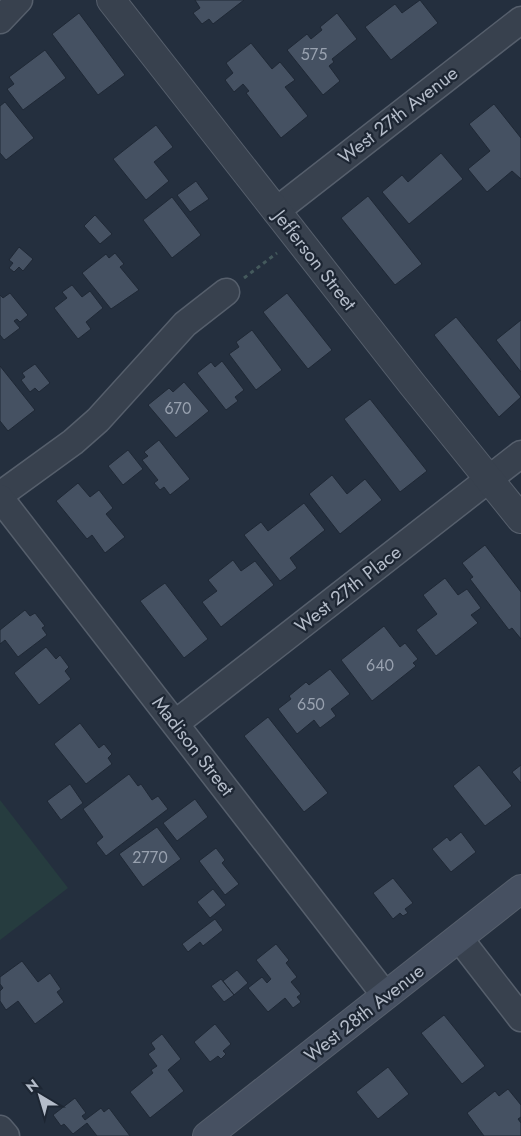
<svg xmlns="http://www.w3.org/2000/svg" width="521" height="1136" viewBox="0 0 521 1136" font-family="Jost,sans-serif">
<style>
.green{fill:#263c3f}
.building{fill:#455162;stroke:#1f2835}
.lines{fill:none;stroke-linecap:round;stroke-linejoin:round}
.minor-casing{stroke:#565f6c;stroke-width:29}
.tertiary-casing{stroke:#565f6c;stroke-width:30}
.secondary-casing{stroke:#565f6c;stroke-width:30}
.path{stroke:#44595c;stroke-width:3;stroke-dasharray:4 4;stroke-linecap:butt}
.minor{stroke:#38414e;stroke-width:26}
.tertiary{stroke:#38414e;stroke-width:28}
.secondary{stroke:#465061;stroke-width:28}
.labels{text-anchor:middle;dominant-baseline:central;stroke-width:4.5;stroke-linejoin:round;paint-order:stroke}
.number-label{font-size:16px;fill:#98a1af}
.street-label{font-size:19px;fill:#b4bcc9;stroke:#1d2633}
</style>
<rect width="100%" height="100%" fill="#242f3e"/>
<polygon class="green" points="0,800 68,888 0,940"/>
<g class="building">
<polygon points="195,0 244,0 213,24 209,19 202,24 193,13 200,8"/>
<polygon points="420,0 438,23 391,60 365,27 395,4 402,13"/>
<polygon points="79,13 125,75 98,95 52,34"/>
<polygon points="337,13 357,39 332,59 334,62 329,66 340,81 323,95 287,50 307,34 311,39 322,30 320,27"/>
<polygon points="251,43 272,69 280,62 295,80 285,87 308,116 281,138 246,93 249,91 243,84 234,92 225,80 233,73 226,63"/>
<polygon points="45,50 66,78 23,110 7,89 14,84 9,77"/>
<polygon points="5,102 34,138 6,160 0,153 0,106"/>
<polygon points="494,104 521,138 521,179 512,171 487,192 468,169 490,151 469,124"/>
<polygon points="156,125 173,147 154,162 169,181 146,200 113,159"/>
<polygon points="441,153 463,179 409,224 382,192 402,175 408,182"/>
<polygon points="196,181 209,199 190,212 177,195"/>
<polygon points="368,196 422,264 395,285 341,218"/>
<polygon points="172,197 201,235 172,258 143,220"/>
<polygon points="95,215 112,234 100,244 84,226"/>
<polygon points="19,247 33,259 23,271 19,267 14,272 9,268 13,263 9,260"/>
<polygon points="115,253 124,264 120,267 139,290 111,309 82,273 106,254 109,258"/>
<polygon points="72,285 82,297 90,291 103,308 86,322 91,329 78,339 54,308 67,298 62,292"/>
<polygon points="10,293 28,315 20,322 17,319 14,321 20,328 4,340 0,335 0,295 3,298"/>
<polygon points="287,293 332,350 308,369 263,312"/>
<polygon points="456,317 521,397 499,417 434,335"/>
<polygon points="521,320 521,372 496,340"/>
<polygon points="252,330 282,370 256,390 229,354 239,347 236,342"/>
<polygon points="222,361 244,390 235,397 238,401 226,410 197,373 211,362 215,367"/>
<polygon points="35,364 50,383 39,392 35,388 30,392 21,380 25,377 22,373"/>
<polygon points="0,366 35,410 8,431 0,421"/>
<polygon points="184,382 209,411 176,438 148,405 169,388 173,392"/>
<polygon points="370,399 427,471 400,492 344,419"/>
<polygon points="159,440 190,479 170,495 164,487 160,490 154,483 158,480 142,460 148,456 144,452"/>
<polygon points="128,450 143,469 123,485 108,466"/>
<polygon points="332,475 347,494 365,479 382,500 340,534 309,494"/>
<polygon points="78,483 90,497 99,490 113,508 106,514 125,537 105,553 92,535 87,539 56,501"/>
<polygon points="304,503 325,530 290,558 297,568 280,581 244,535 261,522 268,531"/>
<polygon points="485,545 521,592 521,639 512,628 509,630 470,579 473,577 462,563"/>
<polygon points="233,560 241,571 255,561 274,585 221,627 202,602 217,591 208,580"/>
<polygon points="445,578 458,595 467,589 481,608 471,615 478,623 436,656 416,630 437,614 423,595"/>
<polygon points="165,583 208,639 184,658 140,601"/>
<polygon points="25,610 30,616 35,613 45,626 42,628 47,635 18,657 5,640 0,644 0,630"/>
<polygon points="384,626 400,647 405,643 418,659 413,663 416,666 372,701 341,660"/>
<polygon points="46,647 56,659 60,655 69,667 65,671 71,679 39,705 14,673"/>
<polygon points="330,669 350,694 331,709 336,716 320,728 314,720 297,734 278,709 291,699 289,696 306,682 309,685"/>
<polygon points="268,717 328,793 304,812 244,736"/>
<polygon points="80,723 99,748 104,744 112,754 108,758 112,764 86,784 54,744"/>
<polygon points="479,765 512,806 485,826 453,786"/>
<polygon points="521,765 521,783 512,772"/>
<polygon points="129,774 138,786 141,784 152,800 158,796 168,809 106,856 96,843 103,837 83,809"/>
<polygon points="70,784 83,803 61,820 47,801"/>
<polygon points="195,799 208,817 177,841 163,823"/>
<polygon points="157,827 181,859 143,887 119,854"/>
<polygon points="461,832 476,852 451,872 432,849 447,837 450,841"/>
<polygon points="216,848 225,860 222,863 239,884 225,895 199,861"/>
<polygon points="393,878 413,903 405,909 408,913 403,916 400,913 393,919 373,893"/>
<polygon points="213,889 226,905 210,918 197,902"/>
<polygon points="215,919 223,930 203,946 200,942 188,952 182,944"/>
<polygon points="276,944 289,960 286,963 297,977 291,982 301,994 297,997 301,1002 293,1008 285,998 268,1012 248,988 262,977 267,983 271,979 256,960"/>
<polygon points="22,961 38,982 50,973 61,989 57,992 64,1002 35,1024 18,1001 6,1010 0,1001 0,991 3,988 0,984 0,977"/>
<polygon points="237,970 248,983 234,995 223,981"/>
<polygon points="221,979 234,995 224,1002 211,986"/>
<polygon points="444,1015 485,1066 462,1084 421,1033"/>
<polygon points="215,1024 231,1044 223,1051 226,1054 221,1059 218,1056 210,1062 194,1042"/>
<polygon points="162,1034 181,1059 168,1070 184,1091 150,1118 130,1092 153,1073 151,1070 157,1066 148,1054 155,1049 151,1043"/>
<polygon points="388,1067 409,1094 378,1119 356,1092"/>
<polygon points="508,1089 521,1105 521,1117 518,1119 521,1123 521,1136 484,1136 467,1113 495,1091 499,1096"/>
<polygon points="75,1098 86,1113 82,1116 85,1120 101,1108 104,1112 109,1108 130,1136 97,1136 87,1123 73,1134 64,1124 61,1126 53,1115"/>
</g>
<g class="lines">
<defs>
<g id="minor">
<polyline points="0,20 19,0"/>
<polyline points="276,211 521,20"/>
<polyline points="0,495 73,442 98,420 185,324 226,292"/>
<polyline points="0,498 385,995"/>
<polyline points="176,723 521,454"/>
<polyline points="459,938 521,1018"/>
<polyline points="0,1129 6,1136"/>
</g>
<polyline id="tertiary" points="111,0 412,384 521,519"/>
<polyline id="secondary" points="207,1136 521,889"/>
</defs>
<use href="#minor" class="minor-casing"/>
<use href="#tertiary" class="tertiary-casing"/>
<use href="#secondary" class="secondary-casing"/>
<polyline class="path" points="244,278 277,253"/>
<use href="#minor" class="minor"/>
<use href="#tertiary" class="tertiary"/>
<use href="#secondary" class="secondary"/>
</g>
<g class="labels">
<g class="number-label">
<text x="314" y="54">575</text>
<text x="178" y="408">670</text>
<text x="380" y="665">640</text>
<text x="311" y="704">650</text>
<text x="150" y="857">2770</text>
</g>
<g class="street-label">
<text transform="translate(398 115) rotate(-38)">West 27th Avenue</text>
<text transform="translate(315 260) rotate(52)">Jefferson Street</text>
<text transform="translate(348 589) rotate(-38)">West 27th Place</text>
<text transform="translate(193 746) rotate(52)">Madison Street</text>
<text transform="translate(364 1013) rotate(-38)">West 28th Avenue</text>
</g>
</g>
<g transform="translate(40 1096) rotate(322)" stroke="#1d2633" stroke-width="4" paint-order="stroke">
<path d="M0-4L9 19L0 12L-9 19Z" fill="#b4bcc9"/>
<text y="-8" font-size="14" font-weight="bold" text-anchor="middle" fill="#b4bcc9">N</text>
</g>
</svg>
